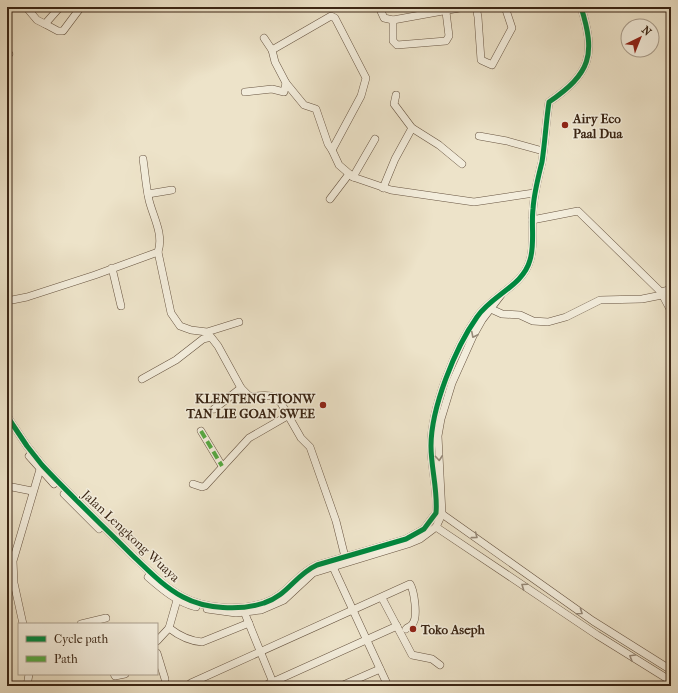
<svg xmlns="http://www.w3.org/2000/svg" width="678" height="693" viewBox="0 0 678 693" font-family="'IM FELL French Canon',serif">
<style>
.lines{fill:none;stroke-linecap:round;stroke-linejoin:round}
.street-casing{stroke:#675441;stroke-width:8}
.street{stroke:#f3eddc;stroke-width:7}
.quiet{stroke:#55aa42;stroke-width:4;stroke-dasharray:8 4;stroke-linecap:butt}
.cycleway-casing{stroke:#f3eddc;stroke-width:8}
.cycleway{stroke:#00873e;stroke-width:5}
.oneway{stroke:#968978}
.poi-dot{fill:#8f2418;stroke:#f3eddc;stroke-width:1.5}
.labels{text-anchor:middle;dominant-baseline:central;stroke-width:3;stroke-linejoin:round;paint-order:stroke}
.poi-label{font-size:13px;font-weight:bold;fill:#3a2514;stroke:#f3eddc;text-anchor:start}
.street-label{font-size:13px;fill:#3a2514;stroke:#f3eddc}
</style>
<rect width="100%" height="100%" fill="#ede3c9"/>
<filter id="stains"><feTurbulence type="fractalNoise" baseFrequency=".005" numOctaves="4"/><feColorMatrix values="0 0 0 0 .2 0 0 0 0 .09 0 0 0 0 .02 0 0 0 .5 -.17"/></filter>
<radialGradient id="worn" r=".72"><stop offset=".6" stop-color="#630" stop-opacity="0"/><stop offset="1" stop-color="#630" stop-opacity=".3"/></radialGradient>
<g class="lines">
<defs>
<g id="street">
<polyline points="26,7 37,20 45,24 60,7"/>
<polyline points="379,7 384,18 393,20 465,7"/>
<polyline points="476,7 478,17 481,60 492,65 512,28 505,7"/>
<polyline points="393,20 393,41 397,45 446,41 449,36 446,12 444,7"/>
<polyline points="45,24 58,31 63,31 81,7"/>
<polyline points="264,38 272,50 331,16 335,18 366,78 361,96 332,150 339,165 353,177 391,190 474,202 534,193"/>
<polyline points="272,50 275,62 286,83"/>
<polyline points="7,51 9,54 7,55"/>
<polyline points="245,92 272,89 284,92 286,83 304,105 316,109 328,144 332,150"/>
<polyline points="396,95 394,104 412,128 439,145 462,164"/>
<polyline points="479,136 507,141 543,151"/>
<polyline points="353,177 375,139"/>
<polyline points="383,188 395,159 412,128"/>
<polyline points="148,194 172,190"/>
<polyline points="330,199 349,174"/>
<polyline points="532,220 578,211 661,292 671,311"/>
<polyline points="158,252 171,313 180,326 191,330 207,332 239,322"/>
<polyline points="112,268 121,306"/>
<polyline points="661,292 671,289"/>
<path d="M7,301L27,297L95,275L158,252C164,234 153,217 149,200C146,187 145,172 143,159"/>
<polyline points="491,309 502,314 520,315 533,321 548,322 566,317 600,300 642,299 662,295"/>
<polyline points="142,379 176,360 203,339 211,337 218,346 241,388"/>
<path d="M214,409L241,388L249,396C262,397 270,391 281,403L301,438L310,447L336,521L345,557"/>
<path d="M7,416L27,446L42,465C71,496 102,525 132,555C148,570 164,587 183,597C205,609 240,611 264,603C287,596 295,575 317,565L406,539L424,529L436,513C438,491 431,468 431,446C431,408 455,348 477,317C492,295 523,286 530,260C535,244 531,226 533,209C534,193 538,178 542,162C545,142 546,122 549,102C591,73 596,55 581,7"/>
<polyline points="201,431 222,466"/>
<polyline points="29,456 54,484"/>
<polyline points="193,484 202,487 205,486 249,438 289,415"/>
<polyline points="7,486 32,491"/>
<polyline points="64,494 99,529"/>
<polyline points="442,514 593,621 671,670"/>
<polyline points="436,527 597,635 671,681"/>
<polyline points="333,567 388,686"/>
<path d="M148,577C163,590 177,602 196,607"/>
<polyline points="382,598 412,655 432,659 440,665"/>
<polyline points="207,609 236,613 261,610 284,600 313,573 408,544 420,539 436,527 442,514 438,436 441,419 452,383 473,336 482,320 501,295"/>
<polyline points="243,609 274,685"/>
<polyline points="23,624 14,583 13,561 41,466"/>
<polyline points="81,624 106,618"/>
<path d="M169,628C178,635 190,641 202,642L249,623"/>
<polyline points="157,641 169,628 177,600"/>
<polyline points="157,653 165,679"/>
<polyline points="114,674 115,676 125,674"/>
<path d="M191,683L410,584C414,590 418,616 413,623C412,626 408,627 406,629"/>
<polyline points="27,686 29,674"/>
<polyline points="264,686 397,626"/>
<polyline points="341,686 380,669"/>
</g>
</defs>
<use href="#street" class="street-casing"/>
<use href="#street" class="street"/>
<polyline class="quiet" points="201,431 222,466"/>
<defs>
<path id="cycleway" d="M7,416L27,446L42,465C71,496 102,525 132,555C148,570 164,587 183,597C205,609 240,611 264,603C287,596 295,575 317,565L406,539L424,529L436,513C438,491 431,468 431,446C431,408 455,348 477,317C492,295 523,286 530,260C535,244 531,226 533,209C534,193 538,178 542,162C545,142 546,122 549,102C591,73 596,55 581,7"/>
</defs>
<use href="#cycleway" class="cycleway-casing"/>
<use href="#cycleway" class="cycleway"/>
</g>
<defs><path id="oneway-chevron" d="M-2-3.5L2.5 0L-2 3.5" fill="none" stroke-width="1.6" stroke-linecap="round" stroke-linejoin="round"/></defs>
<g class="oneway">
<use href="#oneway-chevron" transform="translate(474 335) rotate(117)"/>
<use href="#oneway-chevron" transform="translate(439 458) rotate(85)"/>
<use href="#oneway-chevron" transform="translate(475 536) rotate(37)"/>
<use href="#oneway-chevron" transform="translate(524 586) rotate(-145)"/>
<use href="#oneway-chevron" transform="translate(580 612) rotate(35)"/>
<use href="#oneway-chevron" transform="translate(632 657) rotate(-149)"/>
</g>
<g class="poi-dot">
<circle cx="565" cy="125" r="4"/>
<circle cx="323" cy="405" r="4"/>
<circle cx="413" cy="629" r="4"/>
</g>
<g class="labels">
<g class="poi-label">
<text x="573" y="118">Airy Eco<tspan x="573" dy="15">Paal Dua</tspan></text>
<text x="315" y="398" text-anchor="end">KLENTENG TIONW<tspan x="315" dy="15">TAN LIE GOAN SWEE</tspan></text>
<text x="421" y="629">Toko Aseph</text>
</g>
<g class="street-label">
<text transform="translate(131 536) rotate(43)">Jalan Lengkong Wuaya</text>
</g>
</g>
<rect width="678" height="693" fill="none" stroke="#ede3c9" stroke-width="24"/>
<rect x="8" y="8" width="662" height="677" fill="none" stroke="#3a2514" stroke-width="2"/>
<rect x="12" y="12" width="654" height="669" fill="none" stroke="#3a2514"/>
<rect x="18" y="623" width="140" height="52" fill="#f3eddc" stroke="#a99d8c"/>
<rect x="26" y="636" width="20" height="6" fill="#00873e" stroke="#a99d8c"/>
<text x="54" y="643" font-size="12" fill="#3a2514">Cycle path</text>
<rect x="26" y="656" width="20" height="6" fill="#55aa42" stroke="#a99d8c"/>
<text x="54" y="663" font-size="12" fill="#3a2514">Path</text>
<g transform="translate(640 38) rotate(43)"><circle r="19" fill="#f3eddc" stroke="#a99d8c"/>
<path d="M0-3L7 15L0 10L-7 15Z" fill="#8f2418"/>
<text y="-6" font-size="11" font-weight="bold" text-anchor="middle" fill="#3a2514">N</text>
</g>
<rect width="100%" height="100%" filter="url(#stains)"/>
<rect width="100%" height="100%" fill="url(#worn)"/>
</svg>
